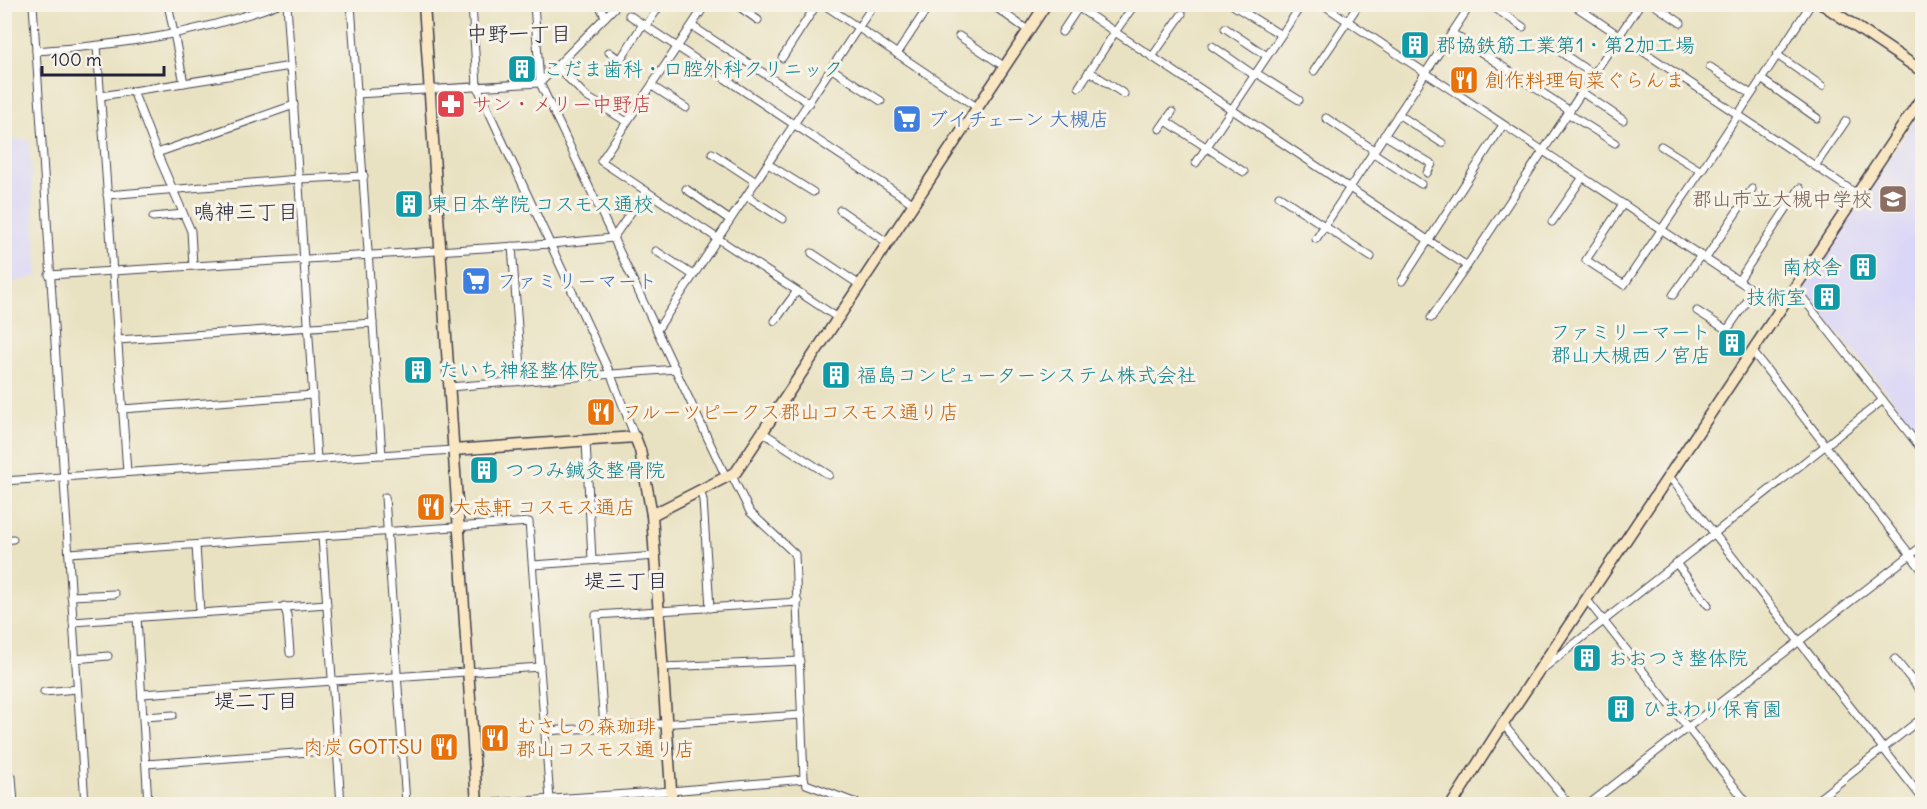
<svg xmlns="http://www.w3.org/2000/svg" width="1927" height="809" viewBox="0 0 1927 809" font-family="Delius,'Klee One',sans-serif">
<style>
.built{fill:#dad6f7}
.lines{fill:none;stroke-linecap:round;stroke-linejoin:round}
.street-casing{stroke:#403f4f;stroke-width:9}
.secondary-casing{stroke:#403f4f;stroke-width:13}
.street{stroke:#fff;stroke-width:7}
.secondary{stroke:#f9e7c3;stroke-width:10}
.labels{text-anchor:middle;stroke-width:6;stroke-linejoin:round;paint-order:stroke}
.culture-label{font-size:20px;fill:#0d838f;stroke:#f7f3e8;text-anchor:start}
.food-label{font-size:20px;fill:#c56008;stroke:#f7f3e8;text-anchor:start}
.health-label{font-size:20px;fill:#be3a42;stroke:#f7f3e8;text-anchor:start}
.shop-label{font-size:20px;fill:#366cbe;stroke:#f7f3e8;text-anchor:start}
.education-label{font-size:20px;fill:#785e54;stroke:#f7f3e8;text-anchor:end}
.neighbourhood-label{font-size:21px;fill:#22223b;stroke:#f7f3e8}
</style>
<rect width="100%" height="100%" fill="#f7f3e8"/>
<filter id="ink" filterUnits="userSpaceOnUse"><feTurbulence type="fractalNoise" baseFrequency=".0167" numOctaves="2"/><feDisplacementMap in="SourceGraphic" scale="12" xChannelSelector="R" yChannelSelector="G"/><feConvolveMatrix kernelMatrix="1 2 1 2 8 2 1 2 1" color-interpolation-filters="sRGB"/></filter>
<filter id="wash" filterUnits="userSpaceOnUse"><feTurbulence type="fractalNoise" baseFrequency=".008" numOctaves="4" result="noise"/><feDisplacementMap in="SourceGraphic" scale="24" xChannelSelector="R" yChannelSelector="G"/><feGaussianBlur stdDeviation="1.35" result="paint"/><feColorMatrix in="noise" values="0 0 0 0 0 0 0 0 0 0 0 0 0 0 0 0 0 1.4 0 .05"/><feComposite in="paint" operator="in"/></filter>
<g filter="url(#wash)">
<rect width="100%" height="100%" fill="#e9e2c2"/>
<g class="built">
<path d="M1922,109V435L1803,289Z"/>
<path d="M29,139L38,276L5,285V141Z"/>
</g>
</g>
<g filter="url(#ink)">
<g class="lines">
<g class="street-casing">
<g id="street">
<path d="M33,4L85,804"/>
<path d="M168,4L184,83"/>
<path d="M287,4L317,459"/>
<path d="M351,4L382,455"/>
<path d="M472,4L477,86L611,375L635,437"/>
<path d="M534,4L540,83L726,477"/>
<path d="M599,4L605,17"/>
<path d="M735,4L758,20"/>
<path d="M823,4L978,108"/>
<path d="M991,4L1029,31"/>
<path d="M1073,4L1115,32L1079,87"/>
<path d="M1135,4L1115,32L1467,266L1640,4"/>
<path d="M1322,4L1781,309"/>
<path d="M1489,4L1523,27"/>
<path d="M1572,4L1857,194"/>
<path d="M1653,4L1681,23"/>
<path d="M1234,6L1281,35"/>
<path d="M629,15L914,204"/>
<path d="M646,26L661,4"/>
<path d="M692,26L809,103"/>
<path d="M1225,28L1267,56"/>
<path d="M1062,32L1078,8"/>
<path d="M1452,33L1570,111"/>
<path d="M959,36L1005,67"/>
<path d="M97,46L127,472"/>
<path d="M1212,46L1254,75"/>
<path d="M1552,46L1594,75"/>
<path d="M36,51C119,45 200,34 278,4"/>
<path d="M609,52L620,60L643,24"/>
<path d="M897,54L928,7"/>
<path d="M1777,55L1822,86"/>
<path d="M1152,57L1182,14"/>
<path d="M782,58L817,4"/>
<path d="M556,66L587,97L627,122"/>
<path d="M1710,67L1751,94"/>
<path d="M832,69L881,101"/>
<path d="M1089,71L1124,94"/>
<path d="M1314,71L1359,4"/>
<path d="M1256,73L1299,100"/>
<path d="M1761,79L1817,118"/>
<path d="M652,86L686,108"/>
<path d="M133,91L157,153L191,231L193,266"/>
<path d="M1583,93L1623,120"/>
<path d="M357,94L540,83L618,4"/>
<path d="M101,96L291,66"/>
<path d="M1398,114L1442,143"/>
<path d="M1569,114L1615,143"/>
<path d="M1326,118L1374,150"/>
<path d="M1166,121L1244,172"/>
<path d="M1160,129L1172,112"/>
<path d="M1384,135L1432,164L1427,173"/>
<path d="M1661,146L1701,171"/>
<path d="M1372,152L1421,184"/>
<path d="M157,153L294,105"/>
<path d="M712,153L756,182"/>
<path d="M1196,163L1302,4"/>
<path d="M768,164L813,192"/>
<path d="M1815,166L1846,121"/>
<path d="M686,189L730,220"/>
<path d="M646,191L838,318"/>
<path d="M107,195L299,179L364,176"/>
<path d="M747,196L783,219"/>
<path d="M1279,196L1371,257"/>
<path d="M1623,204L1586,260L1624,285L1701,171L1811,4"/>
<path d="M840,210L888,243"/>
<path d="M153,217L183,214"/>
<path d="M1552,222L1583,177"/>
<path d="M1316,239L1471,4"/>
<path d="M512,246L522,382"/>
<path d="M656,251L693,275"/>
<path d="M812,253L860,285"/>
<path d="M1706,258L1752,189"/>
<path d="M49,275L551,244L613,238L646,191L601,161L706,4"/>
<path d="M1739,280L1800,188"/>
<path d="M1402,281L1503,125"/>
<path d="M1795,288L1922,450"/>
<path d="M1673,295L1701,255"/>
<path d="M1697,311L1727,330L1754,291"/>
<path d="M1431,318L1467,266"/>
<path d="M775,321L797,291"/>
<path d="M657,330L874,4"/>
<path d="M117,340L373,323"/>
<path d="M1753,352L1922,570"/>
<path d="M449,387L676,369"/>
<path d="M122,409L313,395"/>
<path d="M762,432L829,475"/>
<path d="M586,441L592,560"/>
<path d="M731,474L750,512L795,554L804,779"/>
<path d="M1669,476L1922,798"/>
<path d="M4,481L453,450"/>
<path d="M700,490L703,500L710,608"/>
<path d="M385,497L406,804"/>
<path d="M322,537L341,804"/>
<path d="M4,540L13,539"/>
<path d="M196,545L200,612"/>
<path d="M69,553L529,522L550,800"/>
<path d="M1676,563L1708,605"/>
<path d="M533,565L656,556"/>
<path d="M71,596L115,594"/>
<path d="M1587,600L1748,804"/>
<path d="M284,606L287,615L290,653"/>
<path d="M137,617L148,804"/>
<path d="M73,622L327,604"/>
<path d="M75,659L108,656"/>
<path d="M1895,659L1922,693"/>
<path d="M664,667L800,661"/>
<path d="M1544,668L1883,400"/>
<path d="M44,692L77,689"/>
<path d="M142,694L540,667"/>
<path d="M144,717L173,715"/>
<path d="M1503,724L1569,804"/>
<path d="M604,727L596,615L798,602"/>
<path d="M545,731L802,715"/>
<path d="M4,736L7,776H4"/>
<path d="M146,764L337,750"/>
<path d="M7,776L12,777L14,804"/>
<path d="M477,804L671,791L804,779L806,784L859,804"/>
<path d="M1589,804L1922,546"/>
<path d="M1812,804L1922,718"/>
</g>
</g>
<g class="secondary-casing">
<g id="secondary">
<path d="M424,4L477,804"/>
<path d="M1822,4L1922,71"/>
<path d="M453,450L635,437L640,450L652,515L672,804"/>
<path d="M652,515L736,472L1046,4"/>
<path d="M1452,804L1503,724L1922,97"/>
</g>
</g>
<use href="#street" class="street"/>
<use href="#secondary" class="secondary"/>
</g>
</g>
<defs>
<g id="building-square" transform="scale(1.5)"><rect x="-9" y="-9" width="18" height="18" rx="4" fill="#0f9aa8" stroke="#f7f3e8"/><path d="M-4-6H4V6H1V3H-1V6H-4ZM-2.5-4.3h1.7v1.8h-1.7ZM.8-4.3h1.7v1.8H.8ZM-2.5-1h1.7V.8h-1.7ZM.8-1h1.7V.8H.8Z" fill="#fff"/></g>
<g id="restaurant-square" transform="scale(1.5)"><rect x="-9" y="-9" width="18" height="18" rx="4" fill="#e8710a" stroke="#f7f3e8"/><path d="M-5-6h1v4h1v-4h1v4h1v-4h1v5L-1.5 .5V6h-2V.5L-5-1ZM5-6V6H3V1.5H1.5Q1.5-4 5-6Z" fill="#fff"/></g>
<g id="pharmacy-square" transform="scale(1.5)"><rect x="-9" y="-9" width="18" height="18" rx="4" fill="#e0444e" stroke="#f7f3e8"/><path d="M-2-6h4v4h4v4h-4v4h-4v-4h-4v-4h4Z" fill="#fff"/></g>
<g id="supermarket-square" transform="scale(1.5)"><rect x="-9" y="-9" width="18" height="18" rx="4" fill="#3f7fe0" stroke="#f7f3e8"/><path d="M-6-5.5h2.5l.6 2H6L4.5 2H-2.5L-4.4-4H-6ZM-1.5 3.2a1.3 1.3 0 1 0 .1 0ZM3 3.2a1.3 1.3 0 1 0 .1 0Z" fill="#fff"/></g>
<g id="school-square" transform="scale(1.5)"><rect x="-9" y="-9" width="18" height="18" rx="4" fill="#8d6e63" stroke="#f7f3e8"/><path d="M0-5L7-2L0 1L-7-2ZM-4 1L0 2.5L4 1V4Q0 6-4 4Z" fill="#fff"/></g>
</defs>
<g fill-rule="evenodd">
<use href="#building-square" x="1415" y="45"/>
<use href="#building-square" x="522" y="69"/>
<use href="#restaurant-square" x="1464" y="80"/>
<use href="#pharmacy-square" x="451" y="104"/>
<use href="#supermarket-square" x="907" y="119"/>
<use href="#school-square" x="1893" y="199"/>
<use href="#building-square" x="409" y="204"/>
<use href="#building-square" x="1863" y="267"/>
<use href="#supermarket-square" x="476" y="281"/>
<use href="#building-square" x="1827" y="297"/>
<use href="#building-square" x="1732" y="343"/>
<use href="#building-square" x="418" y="370"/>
<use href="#building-square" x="836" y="375"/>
<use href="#restaurant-square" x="601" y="412"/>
<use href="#building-square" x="484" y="470"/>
<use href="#restaurant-square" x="431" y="507"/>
<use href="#building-square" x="1587" y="658"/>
<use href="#building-square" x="1621" y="709"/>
<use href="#restaurant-square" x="495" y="738"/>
<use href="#restaurant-square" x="444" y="747"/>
</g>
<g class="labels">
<g class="culture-label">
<text x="1436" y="52">郡協鉄筋工業第1・第2加工場</text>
<text x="543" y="76">こだま歯科・口腔外科クリニック</text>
<text x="430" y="211">東日本学院 コスモス通校</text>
<text x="1842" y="274" text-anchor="end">南校舎</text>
<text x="1806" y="304" text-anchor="end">技術室</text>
<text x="1711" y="339" text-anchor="end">ファミリーマート<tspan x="1711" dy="23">郡山大槻西ノ宮店</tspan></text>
<text x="439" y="377">たいち神経整体院</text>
<text x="857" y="382">福島コンピューターシステム株式会社</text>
<text x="505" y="477">つつみ鍼灸整骨院</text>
<text x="1608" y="665">おおつき整体院</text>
<text x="1642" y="716">ひまわり保育園</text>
</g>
<g class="food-label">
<text x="1485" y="87">創作料理旬菜ぐらんま</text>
<text x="622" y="419">フルーツピークス郡山コスモス通り店</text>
<text x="452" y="514">大志軒 コスモス通店</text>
<text x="516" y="733">むさしの森珈琲<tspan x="516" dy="23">郡山コスモス通り店</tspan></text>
<text x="423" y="754" text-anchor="end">肉炭 GOTTSU</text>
</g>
<g class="health-label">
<text x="472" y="111">サン・メリー中野店</text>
</g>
<g class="shop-label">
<text x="928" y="126">ブイチェーン 大槻店</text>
<text x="497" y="288">ファミリーマート</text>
</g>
<g class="education-label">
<text x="1872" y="206">郡山市立大槻中学校</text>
</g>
<g class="neighbourhood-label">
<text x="519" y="41">中野一丁目</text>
<text x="246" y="219">鳴神三丁目</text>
<text x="626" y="588">堤三丁目</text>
<text x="256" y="708">堤二丁目</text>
</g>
</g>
<rect width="1927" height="809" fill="none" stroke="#f7f3e8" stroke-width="24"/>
<path d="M42 66v9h122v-9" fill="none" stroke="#22223b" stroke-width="3"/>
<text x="51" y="66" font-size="18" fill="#22223b" stroke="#f7f3e8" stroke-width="4.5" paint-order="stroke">100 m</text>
</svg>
